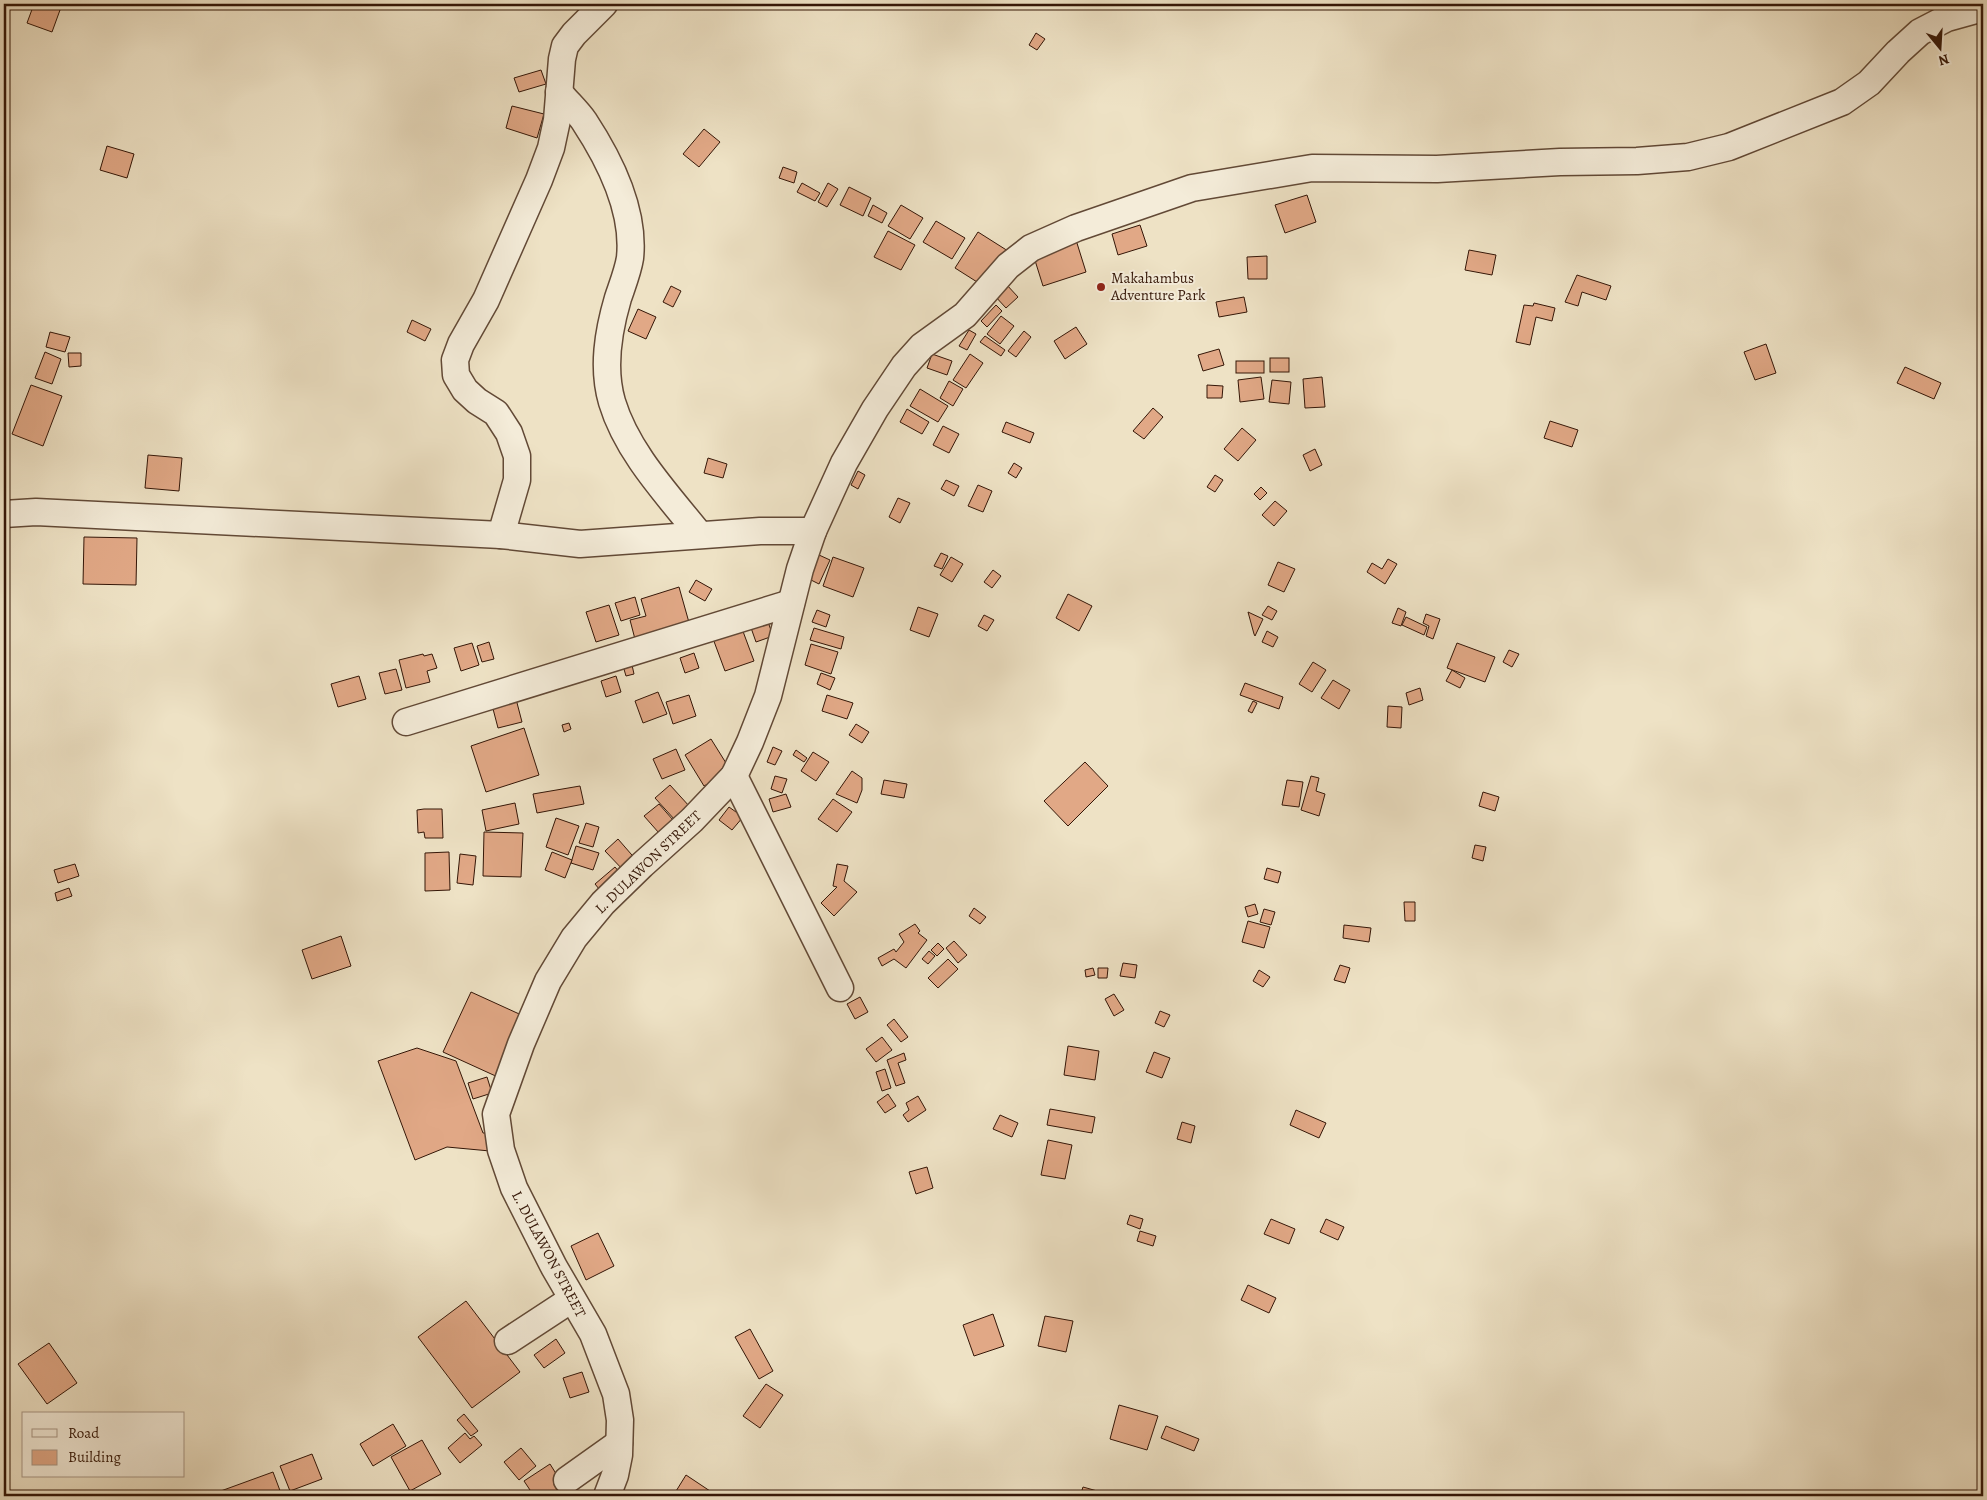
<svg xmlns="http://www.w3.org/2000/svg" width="1987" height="1500" viewBox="0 0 1987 1500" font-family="Alegreya,serif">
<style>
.building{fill:#e1a886;stroke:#341607}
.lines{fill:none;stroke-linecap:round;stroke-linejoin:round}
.minor-casing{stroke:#624936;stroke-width:29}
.minor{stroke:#f4ecd9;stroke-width:26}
.poi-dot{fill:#8f2418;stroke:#f4ecd9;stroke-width:2}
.labels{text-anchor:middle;stroke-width:4;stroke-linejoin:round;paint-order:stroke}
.poi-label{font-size:15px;fill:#341607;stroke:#f4ecd9;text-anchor:start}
.street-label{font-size:15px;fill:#341607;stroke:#f4ecd9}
</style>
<rect width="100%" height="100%" fill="#eee2c5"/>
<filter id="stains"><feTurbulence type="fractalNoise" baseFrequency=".004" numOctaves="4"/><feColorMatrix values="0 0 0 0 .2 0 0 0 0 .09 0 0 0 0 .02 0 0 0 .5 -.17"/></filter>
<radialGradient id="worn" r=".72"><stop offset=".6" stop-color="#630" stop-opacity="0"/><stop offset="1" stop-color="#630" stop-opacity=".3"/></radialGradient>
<g class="building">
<path d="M34,4H42L60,10L52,32L27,23Z"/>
<path d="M1036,33L1045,39L1037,50L1029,45Z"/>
<path d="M541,70L546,84L519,92L514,78Z"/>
<path d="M512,106L544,114L537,138L506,128Z"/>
<path d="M704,129L720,142L699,167L683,154Z"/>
<path d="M107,146L134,154L127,178L100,170Z"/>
<path d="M783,167L797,172L794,183L779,178Z"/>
<path d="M802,183L820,193L815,201L797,192Z"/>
<path d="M828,183L838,189L827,207L818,202Z"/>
<path d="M849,187L871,198L863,216L840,205Z"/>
<path d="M1307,195L1316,222L1285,233L1275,205Z"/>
<path d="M873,205L887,213L882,223L868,216Z"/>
<path d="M901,205L923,218L910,239L888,226Z"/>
<path d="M936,221L965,238L952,259L923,242Z"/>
<path d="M1140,225L1147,246L1118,255L1112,234Z"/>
<path d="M888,231L915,245L901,270L874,257Z"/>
<path d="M978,232L1008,251L985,287L955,268Z"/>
<path d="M1076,240L1086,272L1043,286L1033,254Z"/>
<path d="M1469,250L1496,255L1492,275L1465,270Z"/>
<path d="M1267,256V279H1248L1247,257Z"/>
<path d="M1577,275L1611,286L1606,300L1582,292L1578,306L1565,302Z"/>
<path d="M1006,284L1018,297L1006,308L994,295Z"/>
<path d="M671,286L681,291L673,307L663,302Z"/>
<path d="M1244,297L1247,312L1219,317L1216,302Z"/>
<path d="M1534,303L1555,308L1552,321L1536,317L1530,345L1516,342L1524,305L1533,306Z"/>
<path d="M996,305L1002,311L987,327L981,321Z"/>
<path d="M638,309L656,317L646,339L628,331Z"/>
<path d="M1001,316L1014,326L1000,344L987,334Z"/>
<path d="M412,320L431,329L425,341L407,332Z"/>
<path d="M1076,327L1087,344L1065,359L1054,341Z"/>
<path d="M969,330L976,334L967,350L959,346Z"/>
<path d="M1024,331L1031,337L1016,357L1008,351Z"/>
<path d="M50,332L70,337L65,352L46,347Z"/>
<path d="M985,336L1005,350L1001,356L980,342Z"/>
<path d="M1766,344L1776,373L1755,380L1744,352Z"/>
<path d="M1219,349L1224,365L1203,371L1198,355Z"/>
<path d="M45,352L61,359L52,384L35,378Z"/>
<path d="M68,353H81V366L69,367Z"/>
<path d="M932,354L952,361L947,375L927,368Z"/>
<path d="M970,354L983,363L966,388L953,380Z"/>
<rect x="1270" y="358" width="19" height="14"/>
<rect x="1236" y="361" width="28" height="12"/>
<path d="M1905,367L1941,383L1934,399L1897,383Z"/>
<path d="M1261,377L1264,399L1240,402L1238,380Z"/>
<path d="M1322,377L1325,407L1305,408L1303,379Z"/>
<path d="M1272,380L1291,382L1289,404L1269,402Z"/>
<path d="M949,381L963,389L953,406L940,398Z"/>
<path d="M31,385L62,396L43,446L12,434Z"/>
<path d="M1207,385L1223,386L1222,398H1207Z"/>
<path d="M920,389L948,406L938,422L910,406Z"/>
<path d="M1153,408L1163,417L1144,439L1133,431Z"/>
<path d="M907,409L929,422L922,434L900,422Z"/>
<path d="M1550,421L1578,430L1572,447L1544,438Z"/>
<path d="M1006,422L1034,433L1030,443L1002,432Z"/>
<path d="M943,426L959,434L949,453L933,445Z"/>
<path d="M1242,428L1256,440L1238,461L1224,449Z"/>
<path d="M1315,449L1322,465L1310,471L1303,455Z"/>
<path d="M148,455L182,458L179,491L145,488Z"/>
<path d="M708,458L727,464L723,478L704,473Z"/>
<path d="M1014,463L1022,468L1016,478L1008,473Z"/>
<path d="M858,471L865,475L858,489L851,485Z"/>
<path d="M1215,475L1223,480L1215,492L1207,487Z"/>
<path d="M946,480L959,486L954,496L941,489Z"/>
<path d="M978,485L992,491L983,512L968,506Z"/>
<path d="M1261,487L1267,493L1260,500L1254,494Z"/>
<path d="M898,498L910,503L900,523L889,517Z"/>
<path d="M1275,501L1287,511L1274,526L1262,515Z"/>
<path d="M84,537L137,538L136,585L83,584Z"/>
<path d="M941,553L948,556L942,569L934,566Z"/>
<path d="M819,555L830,560L819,584L809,579Z"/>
<path d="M833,557L864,568L853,597L823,586Z"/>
<path d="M951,557L963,564L952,582L940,575Z"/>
<path d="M1388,559L1397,564L1385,584L1367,572L1372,563L1382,569Z"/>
<path d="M1278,562L1295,569L1284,592L1268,585Z"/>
<path d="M993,570L1001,576L992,588L984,582Z"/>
<path d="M696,580L712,589L705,601L689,592Z"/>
<path d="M679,587L690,626L636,643L630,620L646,616L641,599Z"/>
<path d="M1068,594L1092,606L1079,631L1056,618Z"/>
<path d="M635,597L640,615L621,621L615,603Z"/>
<path d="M609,605L619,635L596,642L586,612Z"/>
<path d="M1268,606L1277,611L1272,620L1262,615Z"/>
<path d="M918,607L938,614L929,637L910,630Z"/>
<path d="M1398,608L1406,612L1401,626L1392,623Z"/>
<path d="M817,610L830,615L826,627L812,622Z"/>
<path d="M1248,612L1263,619L1255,636L1254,634Z"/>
<path d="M1426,614L1440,619L1433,639L1426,636L1429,626L1423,623Z"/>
<path d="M984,615L994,620L987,631L978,626Z"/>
<path d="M1406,617L1427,627L1424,635L1402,625Z"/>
<path d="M767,619L773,636L756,642L750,625Z"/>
<path d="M741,626L754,661L725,671L712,636Z"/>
<path d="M814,628L844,637L841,649L810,640Z"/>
<path d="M1267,631L1278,637L1273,647L1262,642Z"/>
<path d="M489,642L494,659L482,662L477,646Z"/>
<path d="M472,643L479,665L461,671L454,648Z"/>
<path d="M1457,643L1495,657L1485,682L1447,668Z"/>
<path d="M811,644L838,652L831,674L805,665Z"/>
<path d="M1509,650L1519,654L1512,667L1503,662Z"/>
<path d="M694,653L699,668L685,673L680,658Z"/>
<path d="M423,654L424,656L432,654L437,668L427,671L430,682L406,688L399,660Z"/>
<path d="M630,656L634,674L626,676L621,659Z"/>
<path d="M1313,662L1326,670L1312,692L1299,684Z"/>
<path d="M396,669L402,690L385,694L379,673Z"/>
<path d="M1452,670L1465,678L1460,688L1446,681Z"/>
<path d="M821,673L835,678L830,690L817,684Z"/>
<path d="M359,676L366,699L338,707L331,684Z"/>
<path d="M616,676L621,692L606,697L601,681Z"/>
<path d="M1333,680L1350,690L1339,709L1321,698Z"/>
<path d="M1245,683L1283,697L1279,709L1240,695Z"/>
<path d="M1420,688L1423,700L1409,705L1406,693Z"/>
<path d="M658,692L667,714L643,723L635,701Z"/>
<path d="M689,695L696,716L673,724L666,702Z"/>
<path d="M827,695L853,703L847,719L822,711Z"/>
<path d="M516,699L522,722L498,728L492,705Z"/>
<path d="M1253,701L1257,703L1252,713L1248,711Z"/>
<path d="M1388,706L1402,707L1401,728L1387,727Z"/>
<path d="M569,723L571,729L564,732L562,725Z"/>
<path d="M856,724L869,732L862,743L849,735Z"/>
<path d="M524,728L539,775L486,792L471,746Z"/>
<path d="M711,739L731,771L704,786L685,755Z"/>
<path d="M773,747L782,751L775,765L767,762Z"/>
<path d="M676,749L685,770L662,779L653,759Z"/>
<path d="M796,750L807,758L804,762L793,755Z"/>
<path d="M813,752L829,762L816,781L801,771Z"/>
<path d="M1085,762L1108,786L1068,826L1044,801Z"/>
<path d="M852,771L862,778V790L857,803L836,794Z"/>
<path d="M775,776L787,779L782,793L771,789Z"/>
<path d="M1311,776L1319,778L1316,791L1325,794L1319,816L1301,810Z"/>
<path d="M884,780L907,784L904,798L881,794Z"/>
<path d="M1287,780L1303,782L1299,807L1282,805Z"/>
<path d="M670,785L690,807L675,820L655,798Z"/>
<path d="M580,786L584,804L537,813L533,794Z"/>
<path d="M1483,792L1499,797L1495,811L1479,806Z"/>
<path d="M786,794L791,807L773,812L769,799Z"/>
<path d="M833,799L852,812L837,832L818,819Z"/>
<path d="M515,803L519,824L486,831L482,810Z"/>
<path d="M659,804L673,820L659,833L644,816Z"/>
<path d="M729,807L743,817L732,830L719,820Z"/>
<path d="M424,809H442L443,838H425L424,832L418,833L417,810Z"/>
<path d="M556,818L579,826L568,855L546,847Z"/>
<path d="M586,823L599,827L593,847L579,843Z"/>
<path d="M484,832L523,833L521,877L483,876Z"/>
<path d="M618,839L638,862L626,873L605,851Z"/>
<path d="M1475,845L1486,847L1483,861L1472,858Z"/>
<path d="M576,846L599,853L593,870L571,863Z"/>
<path d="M449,852L450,890L425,891V853Z"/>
<path d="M552,852L572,860L565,878L545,870Z"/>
<path d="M460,854L476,856L473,885L457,883Z"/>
<path d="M75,864L79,876L58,883L54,870Z"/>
<path d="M837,864L848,866L844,881L857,892L834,916L821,903L837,887L833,886Z"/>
<path d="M615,867L624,878L604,895L595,884Z"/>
<path d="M1267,868L1281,872L1278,883L1264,879Z"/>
<path d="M69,888L72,896L57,901L55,893Z"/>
<path d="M1404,902H1415V921H1405Z"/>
<path d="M1255,904L1258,914L1248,917L1245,907Z"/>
<path d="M974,908L986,917L980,924L969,916Z"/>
<path d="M1264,909L1275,912L1271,925L1260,922Z"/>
<path d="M1248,921L1270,927L1264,948L1242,942Z"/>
<path d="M915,924L920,931L918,933L927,940L906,968L894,959L882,966L878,958L894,949L896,952L904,942L899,934Z"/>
<path d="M1344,925L1371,928L1369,942L1343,938Z"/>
<path d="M341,936L351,966L312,979L302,950Z"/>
<path d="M954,941L967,955L958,963L946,948Z"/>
<path d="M938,943L944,949L937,956L931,950Z"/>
<path d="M929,951L935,956L928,964L922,959Z"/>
<path d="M948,959L958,969L938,988L928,978Z"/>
<path d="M1123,963L1137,965L1135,978L1120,976Z"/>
<path d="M1340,965L1350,968L1345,983L1334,980Z"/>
<path d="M1093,968L1095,975L1086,977L1085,970Z"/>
<path d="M1098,968H1108L1107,978H1098Z"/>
<path d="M1259,970L1270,977L1263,987L1253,981Z"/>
<path d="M471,992L528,1018L500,1078L443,1052Z"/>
<path d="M1114,994L1124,1010L1114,1016L1105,999Z"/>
<path d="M860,997L868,1012L855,1019L847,1004Z"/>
<path d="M1160,1011L1170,1015L1164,1027L1155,1023Z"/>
<path d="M894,1019L908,1037L901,1042L887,1025Z"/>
<path d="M882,1037L892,1050L876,1062L866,1049Z"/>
<path d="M1068,1046L1099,1051L1095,1080L1064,1075Z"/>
<path d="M417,1048L456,1061L483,1133H491L490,1151L447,1147L415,1160L378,1061Z"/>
<path d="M1154,1052L1170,1058L1162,1078L1146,1072Z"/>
<path d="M904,1053L906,1060L898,1063L905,1083L896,1086L887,1060Z"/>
<path d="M885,1069L891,1088L882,1091L876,1072Z"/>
<path d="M487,1077L492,1093L473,1099L468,1083Z"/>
<path d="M888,1094L896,1106L885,1113L877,1102Z"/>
<path d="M918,1096L926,1110L908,1122L903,1115L909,1110L906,1103Z"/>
<path d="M1050,1109L1095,1117L1092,1133L1047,1125Z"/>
<path d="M1296,1110L1326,1123L1319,1138L1290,1125Z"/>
<path d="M1000,1115L1018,1123L1012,1137L993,1129Z"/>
<path d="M1182,1122L1195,1126L1191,1143L1177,1139Z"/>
<path d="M1048,1140L1072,1145L1065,1179L1041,1175Z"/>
<path d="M927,1167L933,1188L916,1194L909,1172Z"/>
<path d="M1130,1215L1143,1219L1140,1229L1127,1224Z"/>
<path d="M1271,1219L1295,1229L1289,1244L1264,1234Z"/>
<path d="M1326,1219L1344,1227L1338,1240L1320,1232Z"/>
<path d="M1140,1231L1156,1236L1153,1246L1137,1241Z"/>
<path d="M598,1233L614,1266L586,1280L571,1246Z"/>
<path d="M1248,1285L1276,1298L1269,1313L1241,1300Z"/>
<path d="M466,1301L520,1372L472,1408L418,1337Z"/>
<path d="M993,1314L1004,1346L974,1356L963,1325Z"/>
<path d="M1045,1316L1073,1321L1066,1352L1038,1346Z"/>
<path d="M750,1329L773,1371L759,1379L735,1337Z"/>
<path d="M556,1339L565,1353L544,1368L534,1355Z"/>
<path d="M49,1343L77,1383L47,1404L18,1364Z"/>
<path d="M582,1372L589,1392L570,1398L563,1378Z"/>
<path d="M766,1384L783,1395L760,1428L743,1416Z"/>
<path d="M1119,1405L1158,1416L1147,1450L1110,1439Z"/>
<path d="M464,1414L478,1431L471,1436L457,1420Z"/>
<path d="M393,1424L406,1446L373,1466L360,1444Z"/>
<path d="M1166,1426L1199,1439L1194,1451L1161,1438Z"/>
<path d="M465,1433L470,1439L474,1436L482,1445L460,1463L448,1448Z"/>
<path d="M422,1440L441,1474L410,1491L391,1457Z"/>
<path d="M521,1448L536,1466L519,1480L504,1462Z"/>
<path d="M312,1454L322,1479L290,1491L280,1466Z"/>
<path d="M550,1464L570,1496H534L524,1481Z"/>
<path d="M273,1472L282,1496H207Z"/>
<path d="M686,1475L713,1493L711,1496H673Z"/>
<path d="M1083,1487L1115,1496H1080Z"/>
</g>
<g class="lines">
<g class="minor-casing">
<g id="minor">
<path d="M559,92C567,102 577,111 584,121C609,159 635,211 630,258C628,271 622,286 618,298C608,332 602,368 612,402C627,452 667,494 699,534"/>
<path d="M4,514L36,512L501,535L580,544L760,531H813"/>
<path d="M501,535L517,480V456L509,433L496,413L477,401L465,390L456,375L455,360L461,344L486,300L539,180L551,148L557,120L562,59L565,46L574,34L604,4"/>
<path d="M406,722L791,603"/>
<path d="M734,776L840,988"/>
<path d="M508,1341L572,1299"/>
<path d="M567,1480L619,1443"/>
<path d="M607,1496L615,1475L619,1455L620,1420L616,1394L593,1334L554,1267L514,1188L501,1150L496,1114L521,1044L548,981L574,938L603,903L642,865L692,820L734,776L750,742L768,696L800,569L813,531L844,463L875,409L904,366L922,346L965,315L1008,266L1031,248L1076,228L1192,188L1312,168L1437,169L1560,162L1637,161L1688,157L1729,147L1842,102L1869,83L1898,52L1920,32L1947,18L1983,8"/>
</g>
</g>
<use href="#minor" class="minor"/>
</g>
<circle class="poi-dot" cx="1101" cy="287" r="5"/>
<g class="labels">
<g class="poi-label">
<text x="1111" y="283">Makahambus<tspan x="1111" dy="17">Adventure Park</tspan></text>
</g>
<g class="street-label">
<text transform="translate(648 862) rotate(-44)" y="5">L. DULAWON STREET</text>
<text transform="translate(549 1254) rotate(62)" y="5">L. DULAWON STREET</text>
</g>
</g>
<rect width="1987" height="1500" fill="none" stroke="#eee2c5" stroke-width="20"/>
<rect x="5" y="5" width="1977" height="1490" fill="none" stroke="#341607" stroke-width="2.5"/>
<rect x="10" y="10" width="1967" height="1480" fill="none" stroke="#341607"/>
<rect x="22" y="1412" width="162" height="65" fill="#f4ecd9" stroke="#a79685"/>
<rect x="32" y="1429" width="25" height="8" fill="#f4ecd9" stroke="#a79685"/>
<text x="68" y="1438" font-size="15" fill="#341607">Road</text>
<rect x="32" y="1450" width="25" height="15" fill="#e1a886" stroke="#a79685"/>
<text x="68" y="1462" font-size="15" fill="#341607">Building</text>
<g transform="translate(1940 48) rotate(162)" stroke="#f4ecd9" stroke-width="4" paint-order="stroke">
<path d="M0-4L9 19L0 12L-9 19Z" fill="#341607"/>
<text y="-8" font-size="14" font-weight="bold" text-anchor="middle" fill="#341607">N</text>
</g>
<rect width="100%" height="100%" filter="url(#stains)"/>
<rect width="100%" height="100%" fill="url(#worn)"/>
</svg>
